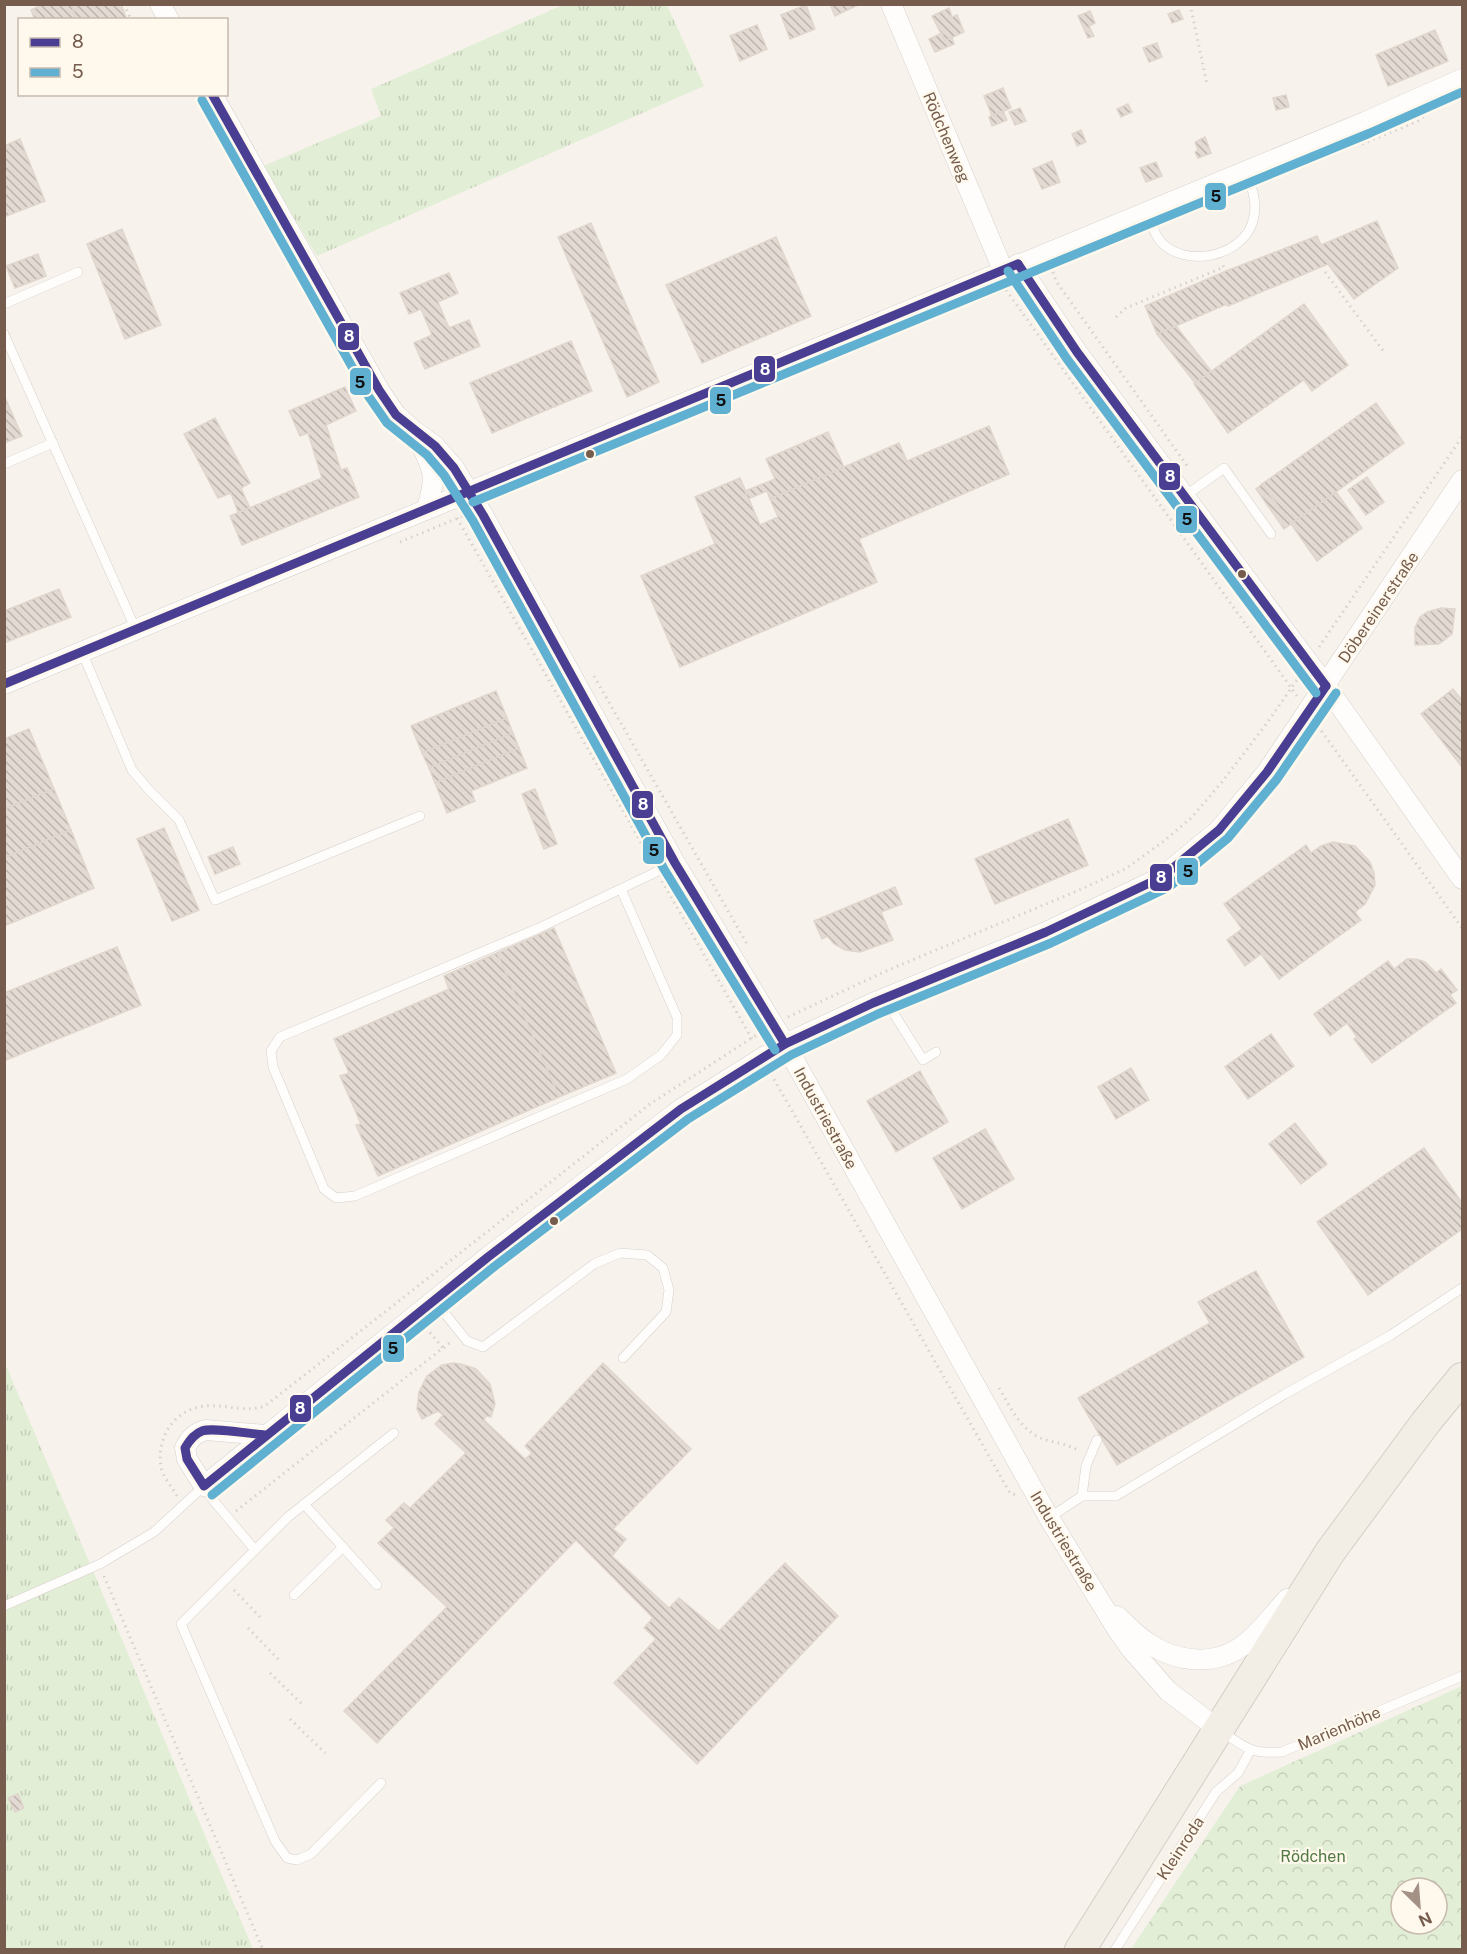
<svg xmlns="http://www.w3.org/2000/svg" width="1467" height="1954" viewBox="0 0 1467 1954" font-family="'Public Sans',sans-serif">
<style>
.grass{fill:url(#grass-tufts)}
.forest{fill:url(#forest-crowns);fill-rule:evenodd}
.building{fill:url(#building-back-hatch);stroke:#e0d6ce;stroke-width:1.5}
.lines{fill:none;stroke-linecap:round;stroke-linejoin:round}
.service-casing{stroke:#d6d0ca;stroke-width:10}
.minor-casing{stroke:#d6d0ca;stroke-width:21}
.primary-casing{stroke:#d5cec6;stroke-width:32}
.path{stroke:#d8d1cc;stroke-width:3;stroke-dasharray:1.5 4.5;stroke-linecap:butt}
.service{stroke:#fefdfc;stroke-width:9}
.minor{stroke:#fefdfc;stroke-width:20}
.primary{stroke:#f2eee5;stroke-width:30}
.bus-1-casing{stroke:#fef8ed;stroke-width:14}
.bus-2-casing{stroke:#fef8ed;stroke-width:14}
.bus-1{stroke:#493e92;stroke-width:9}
.bus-2{stroke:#60b0d1;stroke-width:9}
.bus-dot{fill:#755c4c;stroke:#fef8ed;stroke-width:2}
.labels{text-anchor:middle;stroke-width:4.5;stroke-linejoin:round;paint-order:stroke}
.street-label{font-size:16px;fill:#755c4c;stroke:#fef8ed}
.park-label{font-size:16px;fill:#527a43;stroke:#fef8ed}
.line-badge{stroke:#fef8ed;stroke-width:2}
.badge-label{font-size:16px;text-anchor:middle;font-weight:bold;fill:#fff}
.pale-badge-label{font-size:16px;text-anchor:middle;font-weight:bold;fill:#111}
</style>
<defs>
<pattern id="grass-tufts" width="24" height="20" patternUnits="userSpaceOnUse" patternTransform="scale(1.5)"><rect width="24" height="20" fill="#e3eed7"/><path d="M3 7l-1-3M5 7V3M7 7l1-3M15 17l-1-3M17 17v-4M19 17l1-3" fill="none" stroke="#c6ceba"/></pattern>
<pattern id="forest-crowns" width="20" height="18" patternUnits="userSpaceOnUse" patternTransform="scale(1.5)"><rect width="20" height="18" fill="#e3eed7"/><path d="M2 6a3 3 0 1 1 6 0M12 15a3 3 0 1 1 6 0" fill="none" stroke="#c6ceba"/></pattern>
<pattern id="building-back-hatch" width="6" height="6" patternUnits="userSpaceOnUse" patternTransform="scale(1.5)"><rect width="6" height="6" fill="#e3dbd3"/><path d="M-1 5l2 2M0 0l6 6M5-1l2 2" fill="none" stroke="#bdb5ad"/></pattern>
</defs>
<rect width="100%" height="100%" fill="#f7f3ec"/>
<g class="grass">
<path d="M563,5H667L704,86L317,256L263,166L381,116L371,89Z"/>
<path d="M5,1363L253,1949H5Z"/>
</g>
<path class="forest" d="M1462,1686V1949H1131L1240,1786ZM1401,1888H1437V1924H1401Z"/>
<g class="building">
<path d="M44,4H71L77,20H35L31,10Z"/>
<path d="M71,4H121L127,20H77Z"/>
<path d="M830,4H858V5L835,16Z"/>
<path d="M806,5L815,29L790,39L781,15Z"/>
<path d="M949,8L952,17L957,15L964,32L945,41L932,16Z"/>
<path d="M1179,10L1183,19L1172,23L1168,14Z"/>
<path d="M1090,11L1095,23L1089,26L1094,36L1088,38L1078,16Z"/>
<path d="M757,25L767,49L740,61L730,36Z"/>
<path d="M1435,30L1448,61L1388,86L1376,55Z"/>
<path d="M942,33L945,41L952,38L954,44L935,52L929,39Z"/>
<path d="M1157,43L1162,57L1149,62L1143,48Z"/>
<path d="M1003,88L1011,108L992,116L984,96Z"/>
<path d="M1286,95L1289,107L1276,110L1273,98Z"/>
<path d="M1128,104L1132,112L1121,117L1117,109Z"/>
<path d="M1020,108L1026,121L1015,125L1009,112Z"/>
<path d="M1003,111L1007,120L992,126L989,117Z"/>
<path d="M1081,130L1086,142L1077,146L1072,134Z"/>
<path d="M1205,137L1211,153L1198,158L1195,152L1198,150L1195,142Z"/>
<path d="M20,139L45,201L4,217V146Z"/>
<path d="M1052,161L1060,182L1042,189L1033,169Z"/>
<path d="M1156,162L1162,176L1146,182L1140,168Z"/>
<path d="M1377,221L1398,268L1354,299L1328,264L1228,306L1227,304L1157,334L1145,306L1226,271L1317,236L1321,245Z"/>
<path d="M591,223L659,382L627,397L558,237Z"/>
<path d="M122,229L161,325L125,339L87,244Z"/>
<path d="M776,237L811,316L702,363L666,285Z"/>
<path d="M38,254L46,276L15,288L6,266Z"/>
<path d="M449,273L458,293L438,302L449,328L469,320L480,346L425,369L414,343L432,335L421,309L409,314L400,293Z"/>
<path d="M1304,304L1348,365L1312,391L1304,380L1228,433L1194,384Z"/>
<path d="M1176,326L1211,371L1195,383L1157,334Z"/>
<path d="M571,341L592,391L492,433L470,383Z"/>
<path d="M345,387L356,411L326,425L341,470L347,468L359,497L242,545L230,516L322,478L308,433L300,436L289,411Z"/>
<path d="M4,395L22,436L4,443Z"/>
<path d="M1376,403L1404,443L1291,524L1262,484Z"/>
<path d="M215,418L250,483L241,488L250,508L238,512L231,493L218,498L184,434Z"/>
<path d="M989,426L1009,474L859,539L877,582L680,667L641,576L715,544L695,497L740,478L760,525L778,517L770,499L844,467L899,443L907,461Z"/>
<path d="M828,432L844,467L770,499L767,491L748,499L745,491L775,479L766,459Z"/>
<path d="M1367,477L1384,502L1366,515L1348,490Z"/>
<path d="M1262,484L1291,524L1284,529L1256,489Z"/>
<path d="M1336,492L1362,528L1317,561L1291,524Z"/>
<path d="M59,589L71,617L4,643V611Z"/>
<path d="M1441,608L1455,609L1452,634L1439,644L1415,645V628L1420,617L1427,612Z"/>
<path d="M1453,689L1462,700V767L1421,714Z"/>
<path d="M496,691L507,718L422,753L411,726Z"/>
<path d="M507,718L513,733L429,768L422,753Z"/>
<path d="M29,729L54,789L4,809V739Z"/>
<path d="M513,733L519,748L435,783L429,768Z"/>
<path d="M519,748L527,768L471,791L475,801L447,813L435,783Z"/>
<path d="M54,789L71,830L4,858V809Z"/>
<path d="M535,789L557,844L544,849L522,794Z"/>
<path d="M1068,819L1088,865L995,904L975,859Z"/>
<path d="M164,828L199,910L172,921L137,839Z"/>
<path d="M71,830L94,888L4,926V858Z"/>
<path d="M1333,842L1355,846L1370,862L1374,873L1375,885L1365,904L1355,912L1361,920L1279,979L1261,954L1245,966L1227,940L1242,929L1224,904L1306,845L1311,853L1321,846Z"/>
<path d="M233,847L240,864L215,874L208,857Z"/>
<path d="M895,887L902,904L881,912L893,940L860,952L845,950L834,944L827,936L822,939L814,921Z"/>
<path d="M554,928L616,1073L559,1097L497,953Z"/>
<path d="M117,947L141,1005L4,1061V993Z"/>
<path d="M497,953L559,1097L378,1176L356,1125L361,1124L340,1076L349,1073L334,1039L449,989L444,976Z"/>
<path d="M1407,959H1416L1425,962L1436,973L1441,969L1457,990L1450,995L1456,1003L1372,1063L1354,1039L1357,1037L1347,1023L1330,1036L1314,1014L1388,961L1394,969Z"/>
<path d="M1271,1034L1294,1066L1248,1099L1225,1067Z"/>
<path d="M1131,1068L1149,1100L1116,1119L1098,1087Z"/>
<path d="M920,1071L948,1122L896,1152L867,1101Z"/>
<path d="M1295,1123L1327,1164L1301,1184L1269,1144Z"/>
<path d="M985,1129L1014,1179L962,1209L933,1158Z"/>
<path d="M1424,1148L1462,1203V1229L1368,1295L1317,1222Z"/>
<path d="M1256,1271L1304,1357L1117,1465L1078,1398L1210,1323L1198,1302Z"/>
<path d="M453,1363L461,1364L476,1369L490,1384L495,1404L491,1417L486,1416L484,1420L525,1459L532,1453L525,1446L603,1363L691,1449L613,1529L626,1539L612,1556L669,1608L679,1598L719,1631L785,1563L838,1616L697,1764L614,1683L656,1639L644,1628L653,1618L576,1540L377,1743L344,1711L447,1607L378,1543L394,1528L386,1520L404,1503L410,1508L466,1453L435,1424L443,1415L438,1411L422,1419L417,1409L419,1392L427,1376L442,1365Z"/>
<path d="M18,1794L24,1808L15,1812L8,1798Z"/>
</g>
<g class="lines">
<g class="service-casing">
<g id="service">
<path d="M1146,212C1150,221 1154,233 1160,241C1184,268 1239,258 1252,224C1259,205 1252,187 1245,170"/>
<path d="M4,304L78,272"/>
<path d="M4,334L136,630"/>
<path d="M4,464L53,443"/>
<path d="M1185,496L1224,468L1271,534"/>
<path d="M82,652L132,770L149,790L179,820L215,900L420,816"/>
<path d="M621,889L677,1017V1035L661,1055L627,1079L355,1196L336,1198L324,1189L273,1067L271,1051L280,1037L539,928L675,863"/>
<path d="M884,998L923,1060L936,1052"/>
<path d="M434,1300L467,1341L483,1347L594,1264L620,1253L647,1255L663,1268L669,1290L666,1312L623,1358"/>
<path d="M1082,1496H1116L1285,1394L1391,1335L1462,1288"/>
<path d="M304,1504L377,1585"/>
<path d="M1049,1518L1082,1496L1086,1466L1097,1440"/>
<path d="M294,1595L343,1547"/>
<path d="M4,1606L100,1564L154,1532L204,1486L213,1500L255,1550"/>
<path d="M1222,1732C1248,1749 1251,1754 1282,1752L1462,1676"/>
<path d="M381,1783L311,1854L297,1860L287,1858L275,1841L181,1624L288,1517L394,1433"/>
<path d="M1115,1950L1216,1792L1238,1773L1250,1751"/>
</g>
</g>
<g class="minor-casing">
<g id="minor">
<path d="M160,4L169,20"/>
<path d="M891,4L1003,270"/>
<path d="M212,94L379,390L396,415L414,431L435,446L454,468L483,515L675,863L785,1044L1049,1518L1117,1629L1131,1649L1168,1691L1218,1729"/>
<path d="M1018,264L1077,352L1326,686L1462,879"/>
<path d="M418,439C434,469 437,476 427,508"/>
<path d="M4,684L1365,122L1462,79"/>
<path d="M265,1435L206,1430C195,1433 190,1438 185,1448L187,1459L204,1486L488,1257L681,1109L759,1060L785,1044L873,1003L1046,932L1162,877L1219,830L1267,772L1462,480"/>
<path d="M1117,1616C1127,1625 1137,1636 1148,1643C1178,1663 1217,1667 1246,1643C1262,1630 1274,1614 1287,1599"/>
</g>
</g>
<g class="primary-casing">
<path id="primary" d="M1080,1950L1330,1552L1426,1422L1462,1378"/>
</g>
<g class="path">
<path d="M124,4L131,20"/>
<path d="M1190,4L1207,84"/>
<path d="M1362,144L1418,121L1424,116"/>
<path d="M1053,272L1056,281L1188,467"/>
<path d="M1325,272L1384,352"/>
<path d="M1006,290L1297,696"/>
<path d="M1116,317L1126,308L1224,267L1222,264"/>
<path d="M457,518L652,862"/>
<path d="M400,542L463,516"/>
<path d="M1319,647L1462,437"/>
<path d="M594,676L747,944"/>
<path d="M1318,726L1462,928"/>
<path d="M662,881L752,1039"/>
<path d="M788,1017L886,971L1077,891L1125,869L1164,841L1191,818L1222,782L1267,723L1299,677"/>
<path d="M771,1074L1010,1493L1016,1495"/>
<path d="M426,1328L443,1348"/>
<path d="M999,1388C1011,1408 1020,1430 1043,1439C1055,1443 1068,1444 1079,1451"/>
<path d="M177,1496C172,1487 163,1477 161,1467C156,1438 174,1409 205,1406C226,1404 244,1413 265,1406L650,1104L758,1034"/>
<path d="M236,1511L452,1341"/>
<path d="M104,1576L263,1950"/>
<path d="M234,1590L260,1617"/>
<path d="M248,1628L281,1662"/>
<path d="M270,1673L303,1705"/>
<path d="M290,1719L325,1753"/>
</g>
<use href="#service" class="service"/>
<use href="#minor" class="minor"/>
<use href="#primary" class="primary"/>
<g class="bus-1-casing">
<g id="bus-1">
<path d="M212,94L379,390L396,415L435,446L454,468L483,515L675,863L785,1044"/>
<path d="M1018,264L1077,352L1326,686"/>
<path d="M4,684L1018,264"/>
<path d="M265,1435C251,1434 213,1427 202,1431C194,1434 189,1441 185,1448L187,1459L204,1486L488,1257L681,1109L785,1044L873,1003L1046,932L1162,877L1219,830L1267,772L1326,686"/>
</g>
</g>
<g class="bus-2-casing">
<g id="bus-2">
<path d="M202,100L369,397L387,423L427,455L444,475L473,521L664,869L775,1050"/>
<path d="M1008,271L1067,359L1316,693"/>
<path d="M473,502L1370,133L1462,92"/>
<path d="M212,1495L495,1266L688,1119L791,1055L878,1014L1051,943L1169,887L1228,838L1277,779L1336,693"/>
</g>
</g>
<use href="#bus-1" class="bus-1"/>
<use href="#bus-2" class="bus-2"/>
</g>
<g class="bus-dot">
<circle cx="590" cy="454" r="5"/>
<circle cx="1242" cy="574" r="5"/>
<circle cx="554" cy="1221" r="5"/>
</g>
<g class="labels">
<g class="street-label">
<text transform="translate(947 137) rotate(67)" y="6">Rödchenweg</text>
<text transform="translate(1378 607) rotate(-56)" y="6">Döbereinerstraße</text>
<text transform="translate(826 1118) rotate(61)" y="6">Industriestraße</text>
<text transform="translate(1064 1541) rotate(59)" y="6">Industriestraße</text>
<text transform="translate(1339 1728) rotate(-23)" y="6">Marienhöhe</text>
<text transform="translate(1180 1848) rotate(-57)" y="6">Kleinroda</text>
</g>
<g class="park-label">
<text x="1313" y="1862">Rödchen</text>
</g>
</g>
<g class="line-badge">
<rect x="1204" y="182" width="23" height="29" rx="6" fill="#60b0d1"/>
<rect x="337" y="322" width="23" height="29" rx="6" fill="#493e92"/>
<rect x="753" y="355" width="23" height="28" rx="6" fill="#493e92"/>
<rect x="349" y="367" width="23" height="29" rx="6" fill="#60b0d1"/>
<rect x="709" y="386" width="23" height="29" rx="6" fill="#60b0d1"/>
<rect x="1158" y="462" width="23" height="29" rx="6" fill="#493e92"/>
<rect x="1175" y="505" width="23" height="29" rx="6" fill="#60b0d1"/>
<rect x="631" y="790" width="23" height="29" rx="6" fill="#493e92"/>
<rect x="642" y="836" width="23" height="29" rx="6" fill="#60b0d1"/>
<rect x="1176" y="857" width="23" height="29" rx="6" fill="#60b0d1"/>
<rect x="1149" y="863" width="24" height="29" rx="6" fill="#493e92"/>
<rect x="382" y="1334" width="23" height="29" rx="6" fill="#60b0d1"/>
<rect x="289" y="1394" width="23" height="29" rx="6" fill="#493e92"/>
</g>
<g class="badge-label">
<text x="349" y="342">8</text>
<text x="765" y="375">8</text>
<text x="1170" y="482">8</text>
<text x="643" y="810">8</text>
<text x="1161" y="883">8</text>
<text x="300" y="1414">8</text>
</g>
<g class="pale-badge-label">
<text x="1216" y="202">5</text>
<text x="360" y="388">5</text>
<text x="721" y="406">5</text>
<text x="1187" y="525">5</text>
<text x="654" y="856">5</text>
<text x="1188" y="877">5</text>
<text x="393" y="1354">5</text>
</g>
<rect width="1467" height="1954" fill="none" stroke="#755c4c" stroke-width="12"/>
<rect x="18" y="18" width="210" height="78" fill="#fef8ed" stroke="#c7baad" stroke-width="1.5"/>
<rect x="30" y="38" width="30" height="9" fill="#493e92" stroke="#c7baad" stroke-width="1.5"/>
<text x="72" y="48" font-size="18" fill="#755c4c">8</text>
<rect x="30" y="68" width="30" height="9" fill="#60b0d1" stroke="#c7baad" stroke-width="1.5"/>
<text x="72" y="78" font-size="18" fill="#755c4c">5</text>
<g transform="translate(1419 1906) rotate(155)"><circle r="28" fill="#fef8ed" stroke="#c7baad" stroke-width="1.5"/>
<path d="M0-4.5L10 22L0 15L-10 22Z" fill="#a29184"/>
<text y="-9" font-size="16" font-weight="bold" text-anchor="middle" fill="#755c4c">N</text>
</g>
</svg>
